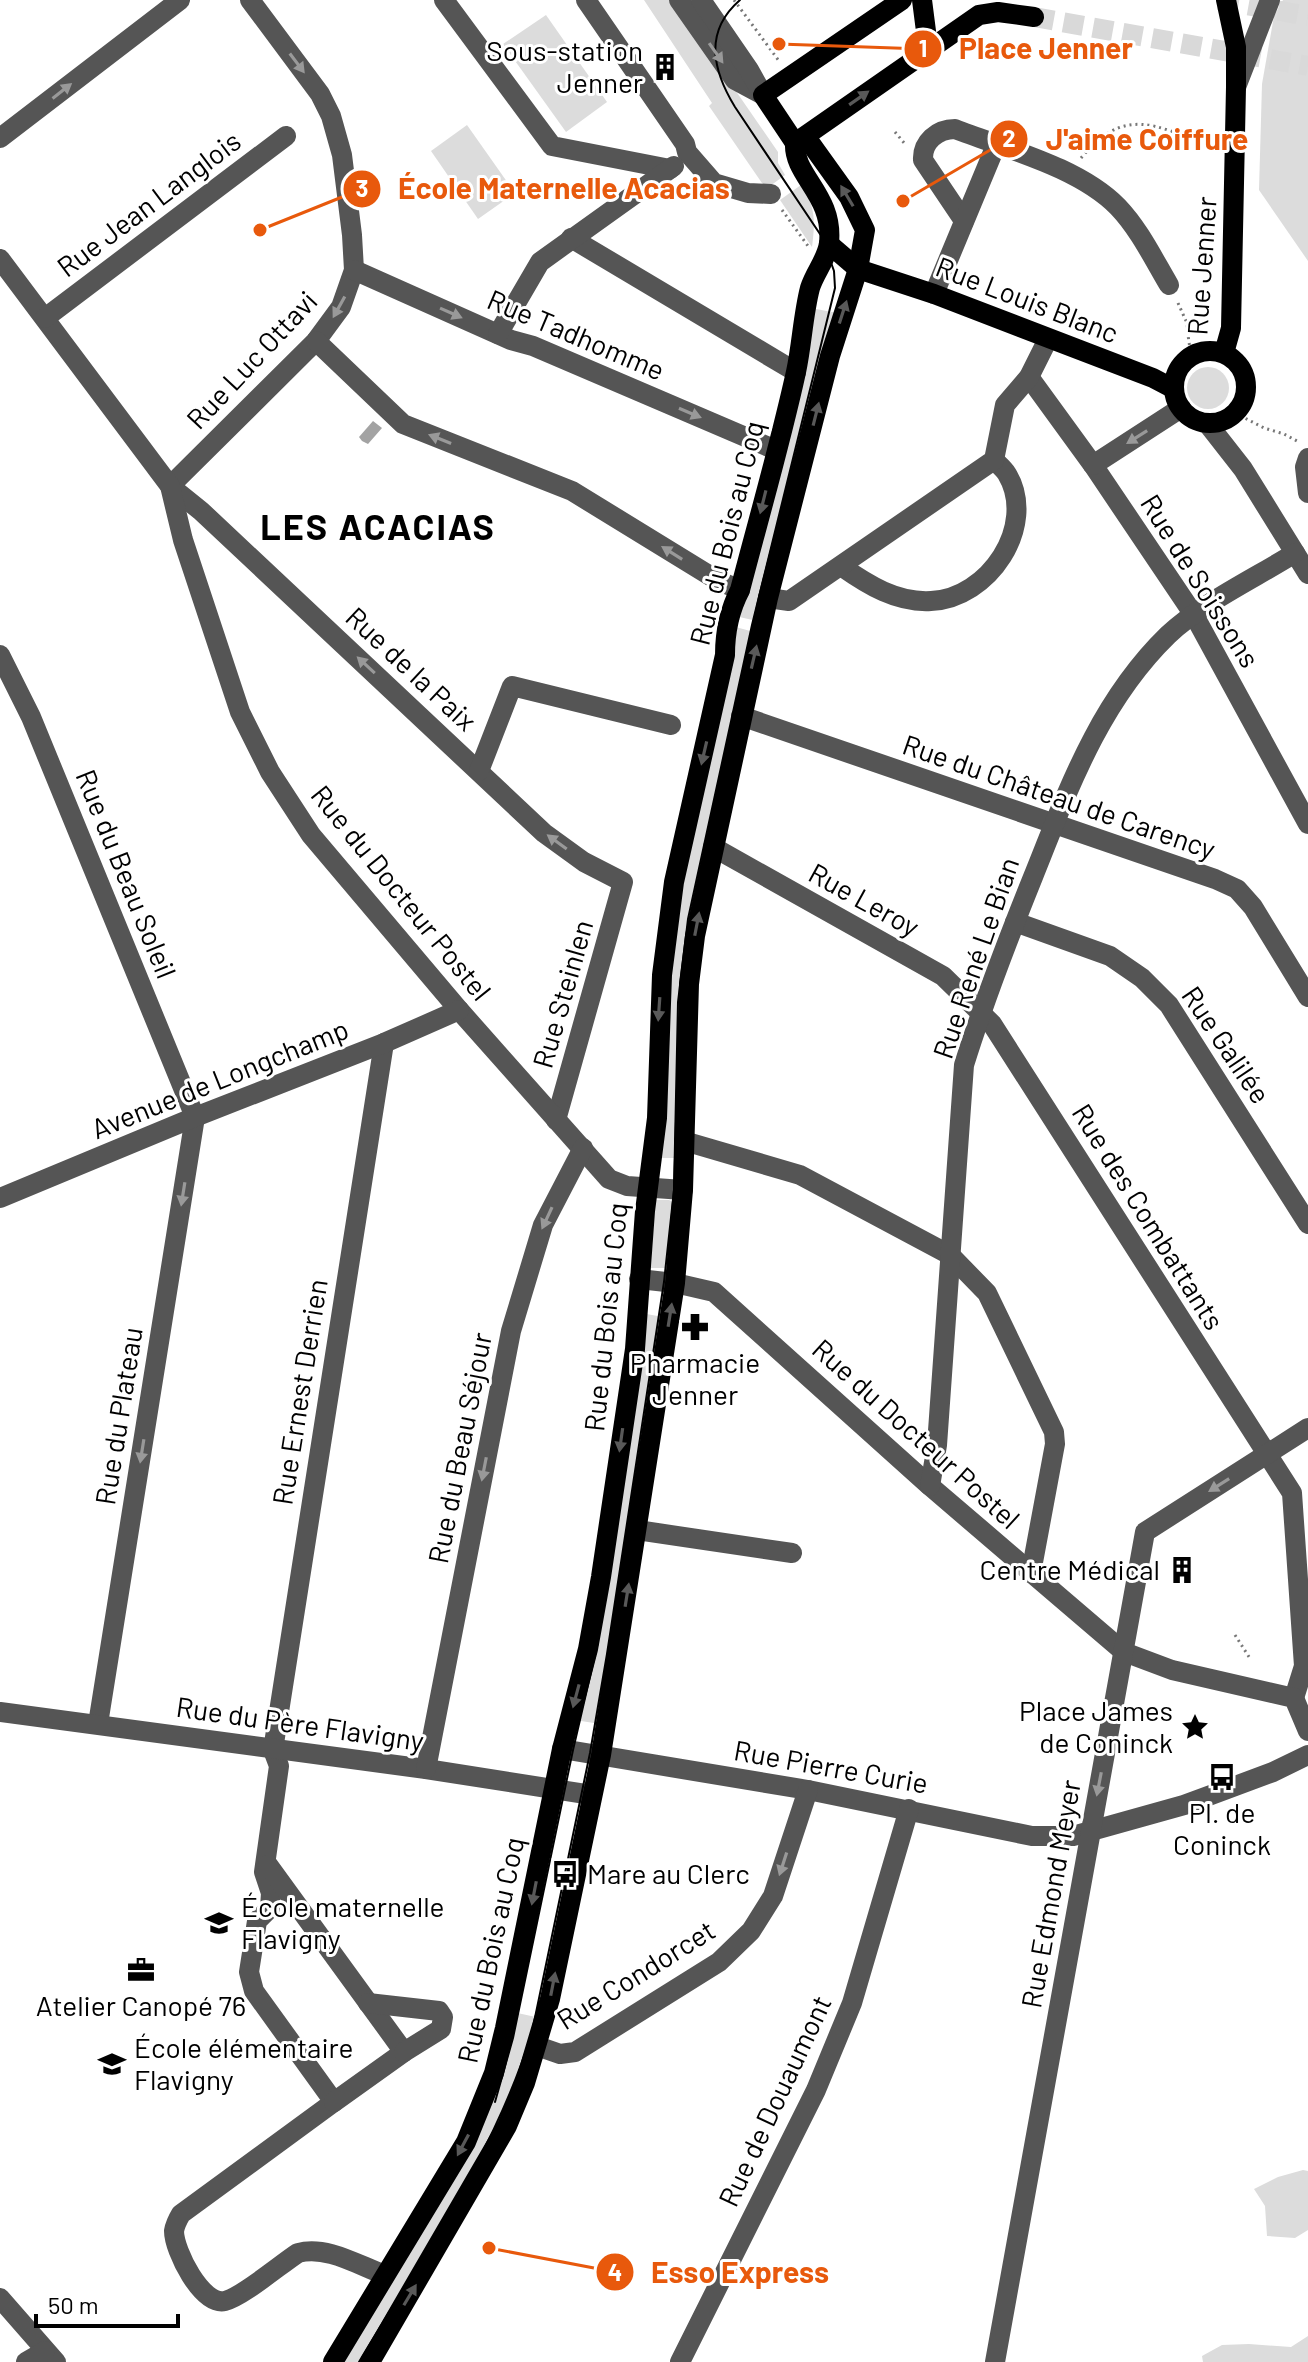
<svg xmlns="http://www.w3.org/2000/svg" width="1308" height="2362" viewBox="0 0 1308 2362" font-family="Barlow,sans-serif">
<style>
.green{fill:#dcdcdc}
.water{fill:#a3a3a3}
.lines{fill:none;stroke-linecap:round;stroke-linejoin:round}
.major-tunnel{stroke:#d9d9d9;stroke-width:20;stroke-dasharray:20 10;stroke-linecap:butt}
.path{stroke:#777;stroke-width:3;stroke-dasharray:2 4;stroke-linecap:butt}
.minor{stroke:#555;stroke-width:20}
.major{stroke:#000;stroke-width:20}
.tram{stroke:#000;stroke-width:2}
.oneway{fill:#999}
.oneway2{fill:#595959}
.labels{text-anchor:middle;stroke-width:6;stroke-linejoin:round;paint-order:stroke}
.poi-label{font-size:28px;fill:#000;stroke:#fff;text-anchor:end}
.street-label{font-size:28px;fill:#000;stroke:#fff}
.district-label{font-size:36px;font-weight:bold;letter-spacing:2px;fill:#000;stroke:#fff}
.leader{fill:none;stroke:#e8590c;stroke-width:3}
.callout-dot{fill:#e8590c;stroke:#fff;stroke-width:3}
.mark-label{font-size:24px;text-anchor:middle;font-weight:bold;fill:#fff}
.callout-label{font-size:30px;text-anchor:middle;font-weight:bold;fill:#e8590c;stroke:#fff;stroke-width:6;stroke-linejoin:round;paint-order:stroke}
</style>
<rect width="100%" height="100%" fill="#fff"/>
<g class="green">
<path d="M644,0H673L778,152V163L785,175L766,189L709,106L712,103Z"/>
<path d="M1283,0H1308V261L1259,190L1262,84L1274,16Z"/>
<path d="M546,15L607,102L566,132L503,44Z"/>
<path d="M467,125L515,193L478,219L431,151Z"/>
<path d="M801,185C816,206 815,223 812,247L780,200Z"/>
<path d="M811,308L837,313L757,621L735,616Z"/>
<circle cx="1208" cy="388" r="21"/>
<path d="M732,626L754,632L694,905L679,1158H656L675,909Z"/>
<path d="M655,1200H669L675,1203L668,1268H651Z"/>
<path d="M641,1313L663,1317L600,1724L575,1720Z"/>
<path d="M513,2012L540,2018L508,2109L365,2362H340L412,2247Z"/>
<path d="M1303,2170L1308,2171V2230L1295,2238L1267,2236L1265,2206L1254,2189L1278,2177Z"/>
<path d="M1308,2336V2362H1203L1202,2356L1222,2345L1249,2344L1291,2347Z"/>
</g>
<path class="water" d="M373,421L382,428L368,444L362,441L359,437Z"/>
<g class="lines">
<g class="major-tunnel">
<path d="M1219,0L1308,16"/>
<path d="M1034,17L1308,66"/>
</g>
<g class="path">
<path d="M734,0L779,61"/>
<path d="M895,132L905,144"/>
<path d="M1081,158C1115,117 1141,118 1186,137"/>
<path d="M782,210L808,246"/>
<path d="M1178,303L1186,321L1191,356"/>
<path d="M1235,413L1264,428L1284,434L1297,441"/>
<path d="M1235,1635L1251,1660"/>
</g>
<g class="minor">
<path d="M250,0L320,94L331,116L342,155L352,235L354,270L341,307L316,341L170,486L201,511L544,833L584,862L623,882L556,1120"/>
<path d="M444,0L552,146L670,169"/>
<path d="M586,0L685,144L687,152L714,183L748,193L771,194"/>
<path d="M679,0L735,80L763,95"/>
<path d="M701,0L749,70L763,95"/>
<path d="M1236,87L1270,0"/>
<path d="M0,138L180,0"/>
<path d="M964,221L923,160C922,142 937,129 955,129C1006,149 1079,167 1118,207C1139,229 1153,258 1169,285"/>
<path d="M571,238L796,372"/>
<path d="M0,259L170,486L183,540L240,712L270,772L311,835L459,1010L609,1179L627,1186L683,1190"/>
<path d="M354,270L511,340L533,346L776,450"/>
<path d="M934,294L996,145"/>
<path d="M45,318L286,136"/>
<path d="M498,334L540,262L674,166"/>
<path d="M316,341L403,424L572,491L717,580L740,590"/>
<path d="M1029,377L1093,465L1194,615L1308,824"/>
<path d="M1207,423L1243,469L1308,574"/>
<path d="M1308,458L1305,467L1308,493"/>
<path d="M1093,465L1181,408"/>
<path d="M841,566C868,585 897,603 931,601C988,599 1038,526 1007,474C1004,469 998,464 994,460"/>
<path d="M768,598L789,601L994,460L1005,405L1029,377L1048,339"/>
<path d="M0,655L31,717L195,1117L98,1724"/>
<path d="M741,716L1215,879L1237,889L1253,907L1308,997"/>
<path d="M479,771L512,686L671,725"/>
<path d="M713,847L943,976L992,1024L1292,1493L1304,1666L1294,1698"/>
<path d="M1015,922L1110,956L1142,978L1169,1005L1308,1224"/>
<path d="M384,1043L273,1750L279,1766L264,1872L271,1893L270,1908L257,1921L249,1972L254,1991L334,2102L181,2214C178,2219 175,2225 174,2231C174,2251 202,2306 225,2301C242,2297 281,2264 298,2253C326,2245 358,2265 385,2275"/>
<path d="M684,1141L800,1175L950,1255L987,1293L1054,1432L1055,1444L1031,1573"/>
<path d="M0,1198L195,1117L384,1043L459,1010"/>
<path d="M639,1279L675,1283L714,1292L930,1486L1124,1652L1172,1670L1294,1698L1308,1731"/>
<path d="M930,1486L937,1445L964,1065C984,1001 1008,939 1033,877C1068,790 1099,702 1168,635C1202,603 1255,578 1295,553"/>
<path d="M637,1530L792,1553"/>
<path d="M0,1712L426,1769L592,1795"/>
<path d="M562,1749L808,1790L1032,1836H1073L1184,1805L1273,1772L1308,1755"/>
<path d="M426,1769L511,1331L543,1225L583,1148"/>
<path d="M268,1865L404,2052L334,2102"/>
<path d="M368,2003L439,2011L443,2017L441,2029L404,2052"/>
<path d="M537,2046L560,2054L575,2052L719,1962L751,1931L773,1896L808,1790"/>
<path d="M0,2298L56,2362"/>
<path d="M26,2362L45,2351"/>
<path d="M680,2362L816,2090L852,2003L909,1809"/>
<path d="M995,2362L1145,1532L1308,1428"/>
</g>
<g class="major">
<path d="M922,0L927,39L925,53"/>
<path d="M795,143L979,15L998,12L1034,17"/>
<path d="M795,143L763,95L902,0"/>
<path d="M829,244L858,269L934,294L1153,378L1174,389"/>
<circle cx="1210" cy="387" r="36"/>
<path d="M1224,353L1231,328L1236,87V47L1226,0"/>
<path d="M333,2362L466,2142L494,2073L505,2028L562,1749L588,1649L601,1577L635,1349L645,1211L657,1118L662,975L674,882L725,655C725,631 729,611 740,590C759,517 780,445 796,372C802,344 803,315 810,288C815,272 827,259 829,243C834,195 793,176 795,143"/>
<path d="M370,2362L507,2126L525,2083L550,1999L601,1755L675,1283L683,1190L689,984L695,936L768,598L830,356L858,269L865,230L849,197L811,144L795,143"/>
</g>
<g class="tram">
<path d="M495,2102L513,2038L573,1750L598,1642"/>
<path d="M359,2362C422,2256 496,2151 532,2032L590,1753L607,1654L664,1282L674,1190L678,1002L688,919L752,625L835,288L834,271L822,237L735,107C713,71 703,32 740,0"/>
</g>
</g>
<defs><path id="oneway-solid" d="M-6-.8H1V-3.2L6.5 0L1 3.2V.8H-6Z" transform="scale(2)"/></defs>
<g class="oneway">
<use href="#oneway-solid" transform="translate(716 53) rotate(55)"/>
<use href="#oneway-solid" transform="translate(297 63) rotate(53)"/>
<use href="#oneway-solid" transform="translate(62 91) rotate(-38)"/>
<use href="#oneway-solid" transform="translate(339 307) rotate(119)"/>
<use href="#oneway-solid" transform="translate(451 313) rotate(24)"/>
<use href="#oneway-solid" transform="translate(690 413) rotate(23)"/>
<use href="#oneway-solid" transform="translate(1137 437) rotate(148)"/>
<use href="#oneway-solid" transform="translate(440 439) rotate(-158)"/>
<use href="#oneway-solid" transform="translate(672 553) rotate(-148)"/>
<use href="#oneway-solid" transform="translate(366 665) rotate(-137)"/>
<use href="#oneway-solid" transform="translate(557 842) rotate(-144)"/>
<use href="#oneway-solid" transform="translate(183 1194) rotate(99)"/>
<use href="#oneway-solid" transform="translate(547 1218) rotate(115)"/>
<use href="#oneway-solid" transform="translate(142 1451) rotate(99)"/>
<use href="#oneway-solid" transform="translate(484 1469) rotate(101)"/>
<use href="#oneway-solid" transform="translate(1219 1485) rotate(148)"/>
<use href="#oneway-solid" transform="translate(1099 1784) rotate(101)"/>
<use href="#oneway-solid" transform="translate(783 1864) rotate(108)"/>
</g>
<g class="oneway2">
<use href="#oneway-solid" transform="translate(859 98) rotate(-35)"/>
<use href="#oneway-solid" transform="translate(847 196) rotate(-121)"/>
<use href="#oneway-solid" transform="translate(843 312) rotate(-72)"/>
<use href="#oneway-solid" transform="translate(816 414) rotate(-76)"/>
<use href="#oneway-solid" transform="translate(763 502) rotate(104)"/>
<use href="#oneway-solid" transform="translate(754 657) rotate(-77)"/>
<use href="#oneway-solid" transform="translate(704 753) rotate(103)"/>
<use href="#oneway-solid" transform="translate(697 924) rotate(-79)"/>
<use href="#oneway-solid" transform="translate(659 1009) rotate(94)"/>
<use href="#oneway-solid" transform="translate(670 1315) rotate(-81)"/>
<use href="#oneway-solid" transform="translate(621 1440) rotate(98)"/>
<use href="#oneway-solid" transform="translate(627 1595) rotate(-81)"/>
<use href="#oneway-solid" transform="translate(576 1696) rotate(105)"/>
<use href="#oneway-solid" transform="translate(534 1893) rotate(101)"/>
<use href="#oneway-solid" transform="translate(553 1984) rotate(-79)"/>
<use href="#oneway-solid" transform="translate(463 2145) rotate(118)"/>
<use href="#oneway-solid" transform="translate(410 2295) rotate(-59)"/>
</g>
<defs>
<g id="building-bare" transform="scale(2.16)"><path d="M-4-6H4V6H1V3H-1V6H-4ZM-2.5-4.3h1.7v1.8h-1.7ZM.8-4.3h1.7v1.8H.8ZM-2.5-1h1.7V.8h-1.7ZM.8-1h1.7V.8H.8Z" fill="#000" stroke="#fff" stroke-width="2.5" paint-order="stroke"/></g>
<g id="pharmacy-bare" transform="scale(2.16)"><path d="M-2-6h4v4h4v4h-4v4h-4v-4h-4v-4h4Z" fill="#000" stroke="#fff" stroke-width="2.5" paint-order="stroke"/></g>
<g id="sight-bare" transform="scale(2.16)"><path d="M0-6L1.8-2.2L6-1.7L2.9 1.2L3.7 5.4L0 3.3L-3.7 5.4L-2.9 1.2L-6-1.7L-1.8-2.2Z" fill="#000" stroke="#fff" stroke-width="2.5" paint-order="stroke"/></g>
<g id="bus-bare" transform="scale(2.16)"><path d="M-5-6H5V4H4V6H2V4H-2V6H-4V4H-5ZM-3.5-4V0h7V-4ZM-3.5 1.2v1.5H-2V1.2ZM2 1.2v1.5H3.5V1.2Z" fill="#000" stroke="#fff" stroke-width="2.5" paint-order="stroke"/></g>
<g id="school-bare" transform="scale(2.16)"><path d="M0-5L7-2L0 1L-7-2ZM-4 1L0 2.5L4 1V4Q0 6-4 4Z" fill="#000" stroke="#fff" stroke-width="2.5" paint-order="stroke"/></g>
<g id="office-bare" transform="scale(2.16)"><path d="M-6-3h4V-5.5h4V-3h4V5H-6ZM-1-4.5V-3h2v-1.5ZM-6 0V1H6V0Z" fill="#000" stroke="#fff" stroke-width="2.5" paint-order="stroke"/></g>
</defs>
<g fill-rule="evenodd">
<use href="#building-bare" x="665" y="67"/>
<use href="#pharmacy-bare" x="695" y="1327"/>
<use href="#building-bare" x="1182" y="1570"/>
<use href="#sight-bare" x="1195" y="1727"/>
<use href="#bus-bare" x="1222" y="1777"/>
<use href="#bus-bare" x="565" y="1874"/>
<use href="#school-bare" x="219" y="1923"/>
<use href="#office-bare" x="141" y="1970"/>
<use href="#school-bare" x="112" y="2064"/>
</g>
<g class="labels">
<g class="poi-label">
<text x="643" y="61">Sous-station<tspan x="643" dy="32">Jenner</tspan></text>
<text x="695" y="1373" text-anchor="middle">Pharmacie<tspan x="695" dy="32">Jenner</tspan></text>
<text x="1160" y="1580">Centre Médical</text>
<text x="1173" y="1721">Place James<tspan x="1173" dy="32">de Coninck</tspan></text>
<text x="1222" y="1823" text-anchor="middle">Pl. de<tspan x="1222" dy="32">Coninck</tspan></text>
<text x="587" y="1884" text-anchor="start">Mare au Clerc</text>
<text x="241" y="1917" text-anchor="start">École maternelle<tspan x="241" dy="32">Flavigny</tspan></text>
<text x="141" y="2016" text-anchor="middle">Atelier Canopé 76</text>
<text x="134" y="2058" text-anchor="start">École élémentaire<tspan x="134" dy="32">Flavigny</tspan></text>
</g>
<g class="street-label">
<text transform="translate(149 204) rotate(-37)" y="10">Rue Jean Langlois</text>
<text transform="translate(1202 266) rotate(-86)" y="10">Rue Jenner</text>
<text transform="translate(1027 300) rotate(21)" y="10">Rue Louis Blanc</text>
<text transform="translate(576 335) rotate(23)" y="10">Rue Tadhomme</text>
<text transform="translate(252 360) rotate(-47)" y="10">Rue Luc Ottavi</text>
<text transform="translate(727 533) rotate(-76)" y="10">Rue du Bois au Coq</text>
<text transform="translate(1200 581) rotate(58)" y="10">Rue de Soissons</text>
<text transform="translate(411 669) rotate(43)" y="10">Rue de la Paix</text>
<text transform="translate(1059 797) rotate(19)" y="10">Rue du Château de Carency</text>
<text transform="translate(126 874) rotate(68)" y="10">Rue du Beau Soleil</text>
<text transform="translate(401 893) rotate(51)" y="10">Rue du Docteur Postel</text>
<text transform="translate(864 900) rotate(29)" y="10">Rue Leroy</text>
<text transform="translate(976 958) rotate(-71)" y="10">Rue René Le Bian</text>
<text transform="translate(563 994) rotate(-74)" y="10">Rue Steinlen</text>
<text transform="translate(1226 1045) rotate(56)" y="10">Rue Galilée</text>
<text transform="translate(220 1079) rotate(-22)" y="10">Avenue de Longchamp</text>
<text transform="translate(1148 1217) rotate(58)" y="10">Rue des Combattants</text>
<text transform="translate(606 1317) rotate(-84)" y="10">Rue du Bois au Coq</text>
<text transform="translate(300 1392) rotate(-81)" y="10">Rue Ernest Derrien</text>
<text transform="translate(119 1416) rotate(-81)" y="10">Rue du Plateau</text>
<text transform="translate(916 1434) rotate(42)" y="10">Rue du Docteur Postel</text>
<text transform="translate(460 1448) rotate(-79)" y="10">Rue du Beau Séjour</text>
<text transform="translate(300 1724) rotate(8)" y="10">Rue du Père Flavigny</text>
<text transform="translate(831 1767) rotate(10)" y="10">Rue Pierre Curie</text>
<text transform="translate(1051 1894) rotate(-80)" y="10">Rue Edmond Meyer</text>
<text transform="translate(491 1950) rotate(-78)" y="10">Rue du Bois au Coq</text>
<text transform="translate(636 1975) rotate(-32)" y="10">Rue Condorcet</text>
<text transform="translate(775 2101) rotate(-65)" y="10">Rue de Douaumont</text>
</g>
<g class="district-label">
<text x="378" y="540">LES ACACIAS</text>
</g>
</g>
<path class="leader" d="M779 44L923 49M903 201L1009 139M260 230L362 189M489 2248L615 2272"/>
<g class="callout-dot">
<circle cx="779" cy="44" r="8"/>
<circle cx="903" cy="201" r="8"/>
<circle cx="260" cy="230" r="8"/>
<circle cx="489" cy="2248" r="8"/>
<circle cx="923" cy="49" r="20"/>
<circle cx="1009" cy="139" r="20"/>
<circle cx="362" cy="189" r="20"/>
<circle cx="615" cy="2272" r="20"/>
</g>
<g class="mark-label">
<text x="923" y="57">1</text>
<text x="1009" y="147">2</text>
<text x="362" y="197">3</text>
<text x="615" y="2281">4</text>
</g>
<g class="callout-label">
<text x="1046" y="59">Place Jenner</text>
<text x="1147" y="150">J'aime Coiffure</text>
<text x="564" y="199">École Maternelle Acacias</text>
<text x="740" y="2283">Esso Express</text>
</g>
<path d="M36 2314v12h142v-12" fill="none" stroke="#000000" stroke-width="4"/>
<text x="48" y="2314" font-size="24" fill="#000000" stroke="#ffffff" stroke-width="6" paint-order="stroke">50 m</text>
</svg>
